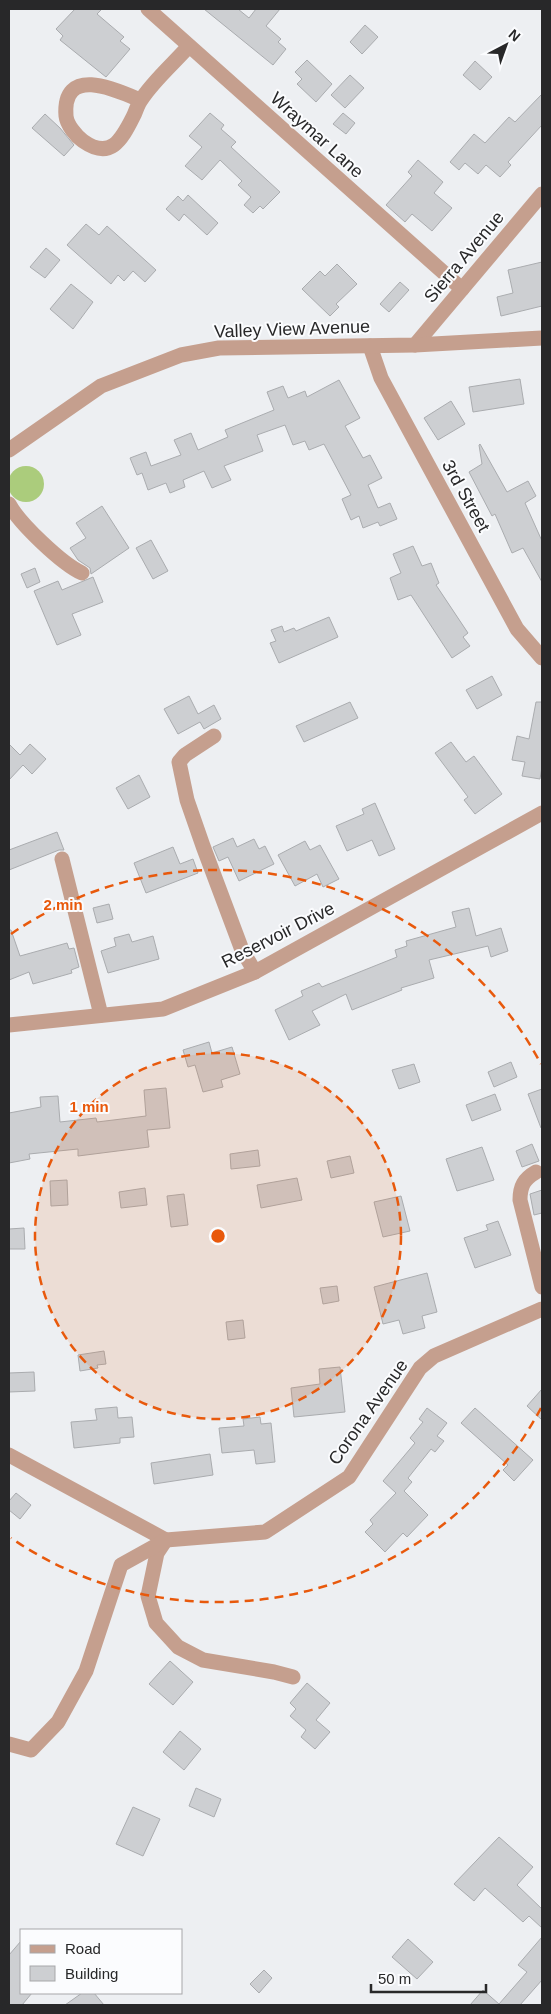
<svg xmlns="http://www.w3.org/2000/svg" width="551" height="2014" viewBox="0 0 551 2014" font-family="Arial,sans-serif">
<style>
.green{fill:#abcc7c}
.building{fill:#cdcfd2;stroke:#aaacaf}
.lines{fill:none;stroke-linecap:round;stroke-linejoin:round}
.minor{stroke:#c59f8e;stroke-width:15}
.ring{fill:none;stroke:#e8590c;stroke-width:2.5;stroke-dasharray:9 6}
.labels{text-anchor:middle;stroke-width:4;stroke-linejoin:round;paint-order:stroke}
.street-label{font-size:18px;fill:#282829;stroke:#fbfcfe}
.centre{fill:#e8590c;stroke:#fbfcfe;stroke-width:2.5}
.ring-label{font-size:15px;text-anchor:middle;font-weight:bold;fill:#e8590c;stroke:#fbfcfe;stroke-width:4;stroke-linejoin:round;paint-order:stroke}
</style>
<rect width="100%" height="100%" fill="#edeff2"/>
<circle class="green" cx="26" cy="484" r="18"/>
<g class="building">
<path d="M75,9H102L97,14L124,37L120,41L130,49L106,77L60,40L63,36L56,29Z"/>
<path d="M204,9H238L249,18L256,9H280L266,26L281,39L278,42L286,49L273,65Z"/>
<path d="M365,25L378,37L362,54L350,42Z"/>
<path d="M307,60L332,84L316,102L297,84L302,79L295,72Z"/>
<path d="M475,61L492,77L480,90L463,75Z"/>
<path d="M350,75L364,88L345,108L331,95Z"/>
<path d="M542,94V125L508,162L511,165L500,177L486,165L478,174L465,163L459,170L450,162L474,134L485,143L509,117L515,122Z"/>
<path d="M210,113L224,125L221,129L236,142L231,147L280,192L263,209L260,206L253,213L244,205L251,197L238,185L242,181L220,160L202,180L185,166L202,147L189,136Z"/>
<path d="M343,113L355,123L346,134L333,124Z"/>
<path d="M45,114L60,128L74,145L64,156L32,128Z"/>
<path d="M418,160L443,182L434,193L452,208L432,231L412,214L405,222L386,205L412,176L408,172Z"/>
<path d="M188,195L218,223L207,235L184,214L179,221L166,209L178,196L183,201Z"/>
<path d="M86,224L99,235L107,226L156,270L145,282L133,271L124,281L118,275L111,284L67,245Z"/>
<path d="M46,248L60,260L45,278L30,267Z"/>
<path d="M542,262V306L501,316L497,297L513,293L508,270Z"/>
<path d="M337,264L357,284L336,304L339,307L330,316L302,289L320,271L325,276Z"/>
<path d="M400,282L409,290L389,312L380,304Z"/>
<path d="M71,284L93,302L73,329L50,309Z"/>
<path d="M520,379L524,404L473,412L469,387Z"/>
<path d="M339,380L360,418L345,426L363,458L370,455L382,478L368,485L378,508L390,503L397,519L380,526L378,522L363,528L359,516L351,520L342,499L351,495L324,444L309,450L305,441L293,445L285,425L257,435L263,451L224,466L231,480L212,488L204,471L183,480L185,487L170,493L166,483L148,490L142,473L137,475L130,458L146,452L151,466L181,455L174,440L191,433L198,450L228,437L225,430L274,410L267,392L283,386L288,398L305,391L307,397Z"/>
<path d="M451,401L465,424L438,440L424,418Z"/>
<path d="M480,444L507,492L528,481L536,496L525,503L542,541V582L523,548L512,553L495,514L492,516L469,472L482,464L479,445Z"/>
<path d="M102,506L129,548L91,574L90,568L78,560L70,548L86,538L76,523Z"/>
<path d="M151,540L168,571L153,579L136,548Z"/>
<path d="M413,546L422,566L431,563L439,583L436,585L468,633L463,637L470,646L452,658L411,595L398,600L390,578L401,573L393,554Z"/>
<path d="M35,568L40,582L27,588L21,574Z"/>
<path d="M93,577L103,602L72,614L81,635L57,645L34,591L58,581L62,590Z"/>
<path d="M329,617L338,637L279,663L270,643L276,641L271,630L282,626L284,632L294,628L296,631Z"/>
<path d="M492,676L502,695L477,709L466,690Z"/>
<path d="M189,696L198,714L214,705L221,719L204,729L200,722L178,734L164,709Z"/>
<path d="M350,702L358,718L304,742L296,726Z"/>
<path d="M536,702H542V767L540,779L522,776L525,762L512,760L517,736L529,739Z"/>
<path d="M451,742L466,762L474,756L502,794L475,814L464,800L468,797L435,753Z"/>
<path d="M9,744L20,755L30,744L46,759L32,774L23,765L9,780Z"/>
<path d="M139,775L150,797L128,809L116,788Z"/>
<path d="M375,803L395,849L379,856L372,840L347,851L336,826L364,814L362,809Z"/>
<path d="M57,832L64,850H59L9,870V850Z"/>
<path d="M233,838L237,847L254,839L259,849L265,846L274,864L239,881L228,857L219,861L213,847Z"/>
<path d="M305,841L310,850L320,845L339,879L323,887L317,874L295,886L278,855Z"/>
<path d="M173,847L180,864L193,859L198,873L146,893L134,863Z"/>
<path d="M109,904L113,919L97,923L93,908Z"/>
<path d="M469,908L476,936L501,928L508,951L491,957L488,946L429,960L434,978L401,988L402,990L352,1010L346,994L312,1011L320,1025L289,1040L275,1010L303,996L301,991L319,983L322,987L397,957L395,950L407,946L406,941L456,927L452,912Z"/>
<path d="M9,930H11L20,956L67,943L69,949L74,948L79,967L71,970L72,973L33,984L29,972L9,980Z"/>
<path d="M129,934L132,942L153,936L159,959L108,973L101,951L116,946L114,938Z"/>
<path d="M209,1042L212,1053L232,1047L240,1074L221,1080L223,1087L203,1092L195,1065L188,1067L183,1050Z"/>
<path d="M511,1062L517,1077L494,1087L488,1072Z"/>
<path d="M414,1064L420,1082L399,1089L392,1070Z"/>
<path d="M166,1088L170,1128L147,1130L149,1147L78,1156V1149L29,1154L30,1159L9,1163V1113L41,1107L40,1097L58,1096L60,1122L96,1118L97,1122L146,1116L144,1090Z"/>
<path d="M542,1089V1128H541L528,1094Z"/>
<path d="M495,1094L501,1110L472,1121L466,1105Z"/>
<path d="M532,1144L539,1161L522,1167L516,1151Z"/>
<path d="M482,1147L494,1180L457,1191L446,1159Z"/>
<path d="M258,1150L260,1166L231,1169L230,1154Z"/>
<path d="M350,1156L354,1173L331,1178L327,1161Z"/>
<path d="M297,1178L302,1200L261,1208L257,1185Z"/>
<path d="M67,1180L68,1205L51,1206L50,1181Z"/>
<path d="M145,1188L147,1205L121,1208L119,1192Z"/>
<path d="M542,1190V1213L534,1215L530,1194Z"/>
<path d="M184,1194L188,1225L171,1227L167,1196Z"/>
<path d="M401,1196L410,1231L383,1237L374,1202Z"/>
<path d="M498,1221L511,1255L475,1268L464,1238L488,1230L486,1225Z"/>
<path d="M24,1228L25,1249H9V1229Z"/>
<path d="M427,1273L437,1312L422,1316L425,1328L403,1334L399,1320L383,1324L374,1287Z"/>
<path d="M337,1286L339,1301L323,1304L320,1288Z"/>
<path d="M243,1320L245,1338L228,1340L226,1322Z"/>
<path d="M104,1351L106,1364L97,1365L98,1368L80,1371L78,1355Z"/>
<path d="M340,1367L345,1412L294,1417L291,1388L320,1384L319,1369Z"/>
<path d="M34,1372L35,1391L9,1392V1373Z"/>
<path d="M542,1389V1420L527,1406Z"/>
<path d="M117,1407L118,1418L132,1417L134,1437L120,1438V1443L74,1448L71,1422L97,1420L95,1409Z"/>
<path d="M427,1408L447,1423L437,1436L444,1441L435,1452L431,1449L408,1478L412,1482L404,1491L428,1515L407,1537L403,1533L385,1552L365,1532L373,1524L370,1520L396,1493L383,1481L415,1443L410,1438L423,1422L419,1419Z"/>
<path d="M475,1408L533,1460L514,1481L503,1470L508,1465L461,1423Z"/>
<path d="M260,1417L261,1424L271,1423L275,1462L256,1464L254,1450L222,1453L219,1428L244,1426L243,1419Z"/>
<path d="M210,1454L213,1475L154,1484L151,1463Z"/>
<path d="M16,1493L31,1505L20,1519L9,1510V1501Z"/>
<path d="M170,1661L193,1682L173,1705L149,1684Z"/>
<path d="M307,1683L330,1703L316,1720L330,1732L315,1749L301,1737L306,1730L290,1716L296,1709L290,1703Z"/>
<path d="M180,1731L201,1749L184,1770L163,1752Z"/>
<path d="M196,1788L221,1799L214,1817L189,1806Z"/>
<path d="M133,1807L160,1819L143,1856L116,1844Z"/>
<path d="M499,1837L533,1867L517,1885L542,1909V1928L529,1916L523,1922L485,1888L474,1901L454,1884Z"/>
<path d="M542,1937V1980L520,2005H470L483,1990L499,2004L527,1972L518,1965Z"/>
<path d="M408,1939L433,1962L417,1979L392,1957Z"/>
<path d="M21,1941V1993H32L22,2005H9V1955Z"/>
<path d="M264,1970L272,1978L259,1993L250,1984Z"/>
<path d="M82,1993H94L104,2005H65Z"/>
</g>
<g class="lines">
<g class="minor">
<path d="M148,9L462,289"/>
<path d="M140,100C115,89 62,65 66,116C67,125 76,136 83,141C110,160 121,141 133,117C136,112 137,105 141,100C153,81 174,63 189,46"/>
<path d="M415,345L542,194"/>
<path d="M370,346L381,378L517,629L542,658"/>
<path d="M9,450L101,386L181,355L219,348L415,345L542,338"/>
<path d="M9,504C19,523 62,564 82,573"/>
<path d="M214,736L185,755L179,762L187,800L203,846L242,950L255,972"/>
<path d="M62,859L101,1015"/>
<path d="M9,1025L163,1009L255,972L542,813"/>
<path d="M536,1172C524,1179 520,1186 520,1200L542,1287"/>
<path d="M9,1455L166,1540L265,1532L349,1477L420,1368L434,1356L542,1309"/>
<path d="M165,1541L157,1553L148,1596L156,1623L178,1647L203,1660L274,1672L293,1677"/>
<path d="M9,1744L31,1750L58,1722L86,1671L121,1565L166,1540"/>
</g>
</g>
<circle cx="218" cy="1236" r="183" fill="#e8590c" fill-opacity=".12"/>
<g class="ring">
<circle cx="218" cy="1236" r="183"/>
<path d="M541 1408A366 366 0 0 1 11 1538M11 934A366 366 0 0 1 541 1064"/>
</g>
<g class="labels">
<g class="street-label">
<text transform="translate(317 135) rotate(42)" y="6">Wraymar Lane</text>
<text transform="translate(464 257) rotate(-50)" y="6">Sierra Avenue</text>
<text transform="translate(292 329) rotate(-2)" y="6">Valley View Avenue</text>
<text transform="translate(466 496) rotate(61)" y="6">3rd Street</text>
<text transform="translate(278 935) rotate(-27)" y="6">Reservoir Drive</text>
<text transform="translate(368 1412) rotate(-55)" y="6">Corona Avenue</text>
</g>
</g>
<circle cx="218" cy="1236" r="8" class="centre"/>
<g class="ring-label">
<text x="63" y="910">2 min</text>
<text x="89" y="1112">1 min</text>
</g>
<rect width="551" height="2014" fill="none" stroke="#282829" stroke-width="20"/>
<rect x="20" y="1929" width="162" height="65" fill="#fbfcfe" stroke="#a7a7a9"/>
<rect x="30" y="1945" width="25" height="8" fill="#c59f8e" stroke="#a7a7a9"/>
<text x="65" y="1954" font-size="15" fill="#282829">Road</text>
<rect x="30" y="1966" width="25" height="15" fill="#cdcfd2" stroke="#a7a7a9"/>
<text x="65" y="1979" font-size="15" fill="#282829">Building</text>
<g transform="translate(506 45) rotate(41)" stroke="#fbfcfe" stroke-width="4" paint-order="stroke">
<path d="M0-4L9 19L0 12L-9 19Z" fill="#282829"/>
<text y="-8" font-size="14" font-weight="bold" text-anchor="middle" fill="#282829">N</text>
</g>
<path d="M371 1984v8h115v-8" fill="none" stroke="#282829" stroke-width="2.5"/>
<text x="378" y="1984" font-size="15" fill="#282829" stroke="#fbfcfe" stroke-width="4" paint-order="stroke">50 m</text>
</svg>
